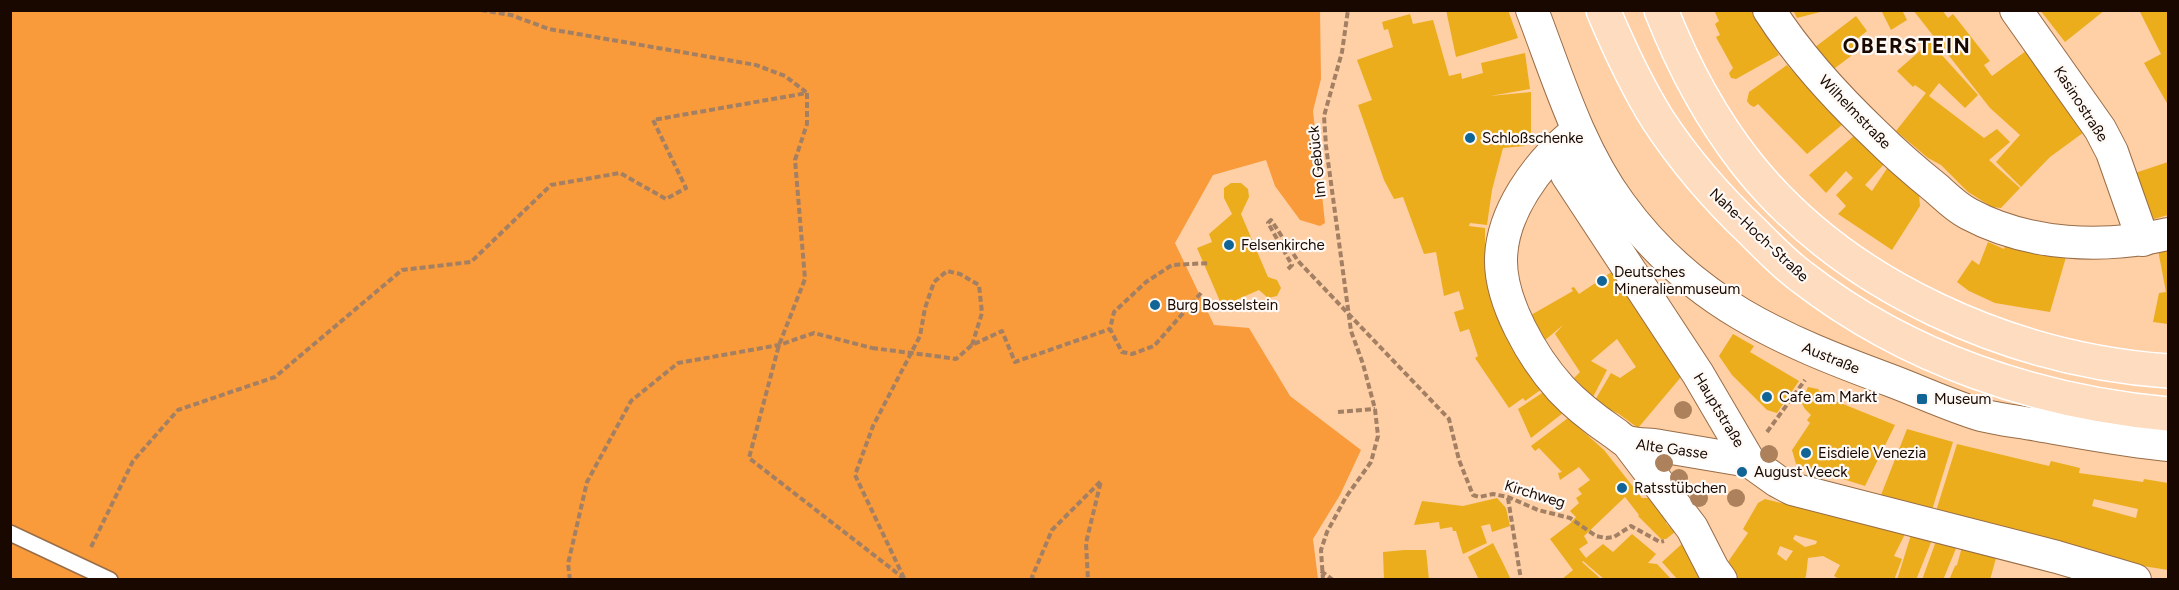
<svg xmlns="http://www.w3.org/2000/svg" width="2179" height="590" viewBox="0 0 2179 590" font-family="Figtree,sans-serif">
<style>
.green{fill:#f99a3b}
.building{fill:#ebad1c;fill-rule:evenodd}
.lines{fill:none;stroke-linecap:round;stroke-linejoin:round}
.lane-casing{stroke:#986d47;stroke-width:18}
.street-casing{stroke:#986d47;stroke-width:34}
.primary-casing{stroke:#fff;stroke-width:36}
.path{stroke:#a38064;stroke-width:4;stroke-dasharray:6 3;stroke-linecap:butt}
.lane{stroke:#fff;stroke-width:15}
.street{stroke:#fff;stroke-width:32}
.primary{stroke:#fddcbf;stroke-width:33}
.path-bridge{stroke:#a38064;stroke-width:4;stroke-dasharray:6 3;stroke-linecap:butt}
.tree{fill:#ac815b}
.poi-dot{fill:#106596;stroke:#fef9f5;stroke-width:2}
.labels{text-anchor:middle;stroke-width:4.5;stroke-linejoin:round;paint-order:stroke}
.street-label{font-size:15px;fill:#180800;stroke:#fef9f5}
.poi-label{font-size:15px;fill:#180800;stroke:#fef9f5;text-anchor:start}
.district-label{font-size:21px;font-weight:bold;letter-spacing:1.5px;fill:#180800;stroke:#fef9f5}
</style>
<rect width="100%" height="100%" fill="#ffcfa6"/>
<path class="green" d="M10,11H1320L1321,79L1313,111L1325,223L1320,226L1300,220L1275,186L1266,160L1213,175L1175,243L1214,325L1249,328L1290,396L1361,450L1340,495L1313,539L1318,579H11Z"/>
<g class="building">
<path d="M1446,10H1508L1518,38L1456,57Z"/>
<path d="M1714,10H1754L1779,55L1736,79L1731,78L1729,73L1733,68L1716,37L1720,35L1715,24L1719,21Z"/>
<path d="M1793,10H1824V11L1797,18Z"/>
<path d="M1881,10H1902L1907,20L1891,30Z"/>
<path d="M1913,10H1942L1948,18L1953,14L1990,61L1984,65L1992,76L2030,48L2091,127L2050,157L2021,187L1996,162L2020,135L1990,108Z"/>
<path d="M2040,10H2105L2065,42Z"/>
<path d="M2139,10H2168V105L2144,63L2161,54Z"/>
<path d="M1410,14L1413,24L1433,20L1449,76L1461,73L1462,79L1483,73L1481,63L1525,53L1530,89L1490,96L1531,92V133L1525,146L1503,148L1492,190L1487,225L1470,223L1469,226L1485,228V247L1490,282L1542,389L1525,401L1523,398L1509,408L1475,358L1478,356L1469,329L1460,332L1454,312L1464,309L1459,291L1444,296L1436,252L1424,254L1403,197L1394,199L1384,180L1358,105L1372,100L1357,60L1393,47L1388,29L1384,30L1382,22Z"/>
<path d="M1856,16L1867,31L1857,39L1863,47L1831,71L1814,48Z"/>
<path d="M1930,42L1978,95L1965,108L1939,83L1929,96L1984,138L1997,129L2010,142L1989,160L2020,188L2001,208L1992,207L1968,192L1941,165L1928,158L1896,131L1926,93L1915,85L1913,87L1897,71Z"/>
<path d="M1787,65L1843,124L1807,154L1758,104L1754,107L1750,105L1747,101L1749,92Z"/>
<path d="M1856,134L1885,163L1865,185L1872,191L1888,167L1919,195L1920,206L1892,250L1838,214L1846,206L1836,195L1853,178L1846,171L1826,193L1809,175Z"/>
<path d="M2168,162V215L2151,220L2135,173Z"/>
<path d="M1231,183H1241L1248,189L1249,197L1241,214L1268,277L1277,280L1281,288L1277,296L1268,298L1259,290L1222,306L1197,248L1212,242L1209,234L1232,214L1224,198V188Z"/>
<path d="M1988,242L2004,249L2005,246L2015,250L2016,247L2066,257L2050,312L1995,303L1969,291L1957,282L1972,260L1979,265Z"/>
<path d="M2168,248V324L2153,322L2159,293L2166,292L2158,250Z"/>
<path d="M1616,269L1683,367L1681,377L1638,428L1619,414L1594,402L1611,373L1620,378L1636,367L1617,339L1591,361L1607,370L1593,397L1574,378L1580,372L1555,334L1563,325L1544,341L1531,315L1573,291L1571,288L1574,287L1579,294Z"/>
<path d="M1733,334L1754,346L1750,352L1799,381L1777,413L1767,410L1732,375L1719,356Z"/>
<path d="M1808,387L1818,389L1820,392L1822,391L1830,396L1833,400L1895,425L1865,486L1796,464L1792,450L1810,423L1807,420L1811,415L1805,409L1801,402Z"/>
<path d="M1545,391L1563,413L1531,438L1518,409Z"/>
<path d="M1568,418L1604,450L1642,498H1649L1656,505L1666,516V523L1675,532L1666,539H1661L1638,516L1639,515L1625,497L1584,536L1588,543L1579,549L1586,558L1603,544L1613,552L1632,534L1656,554L1648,563L1657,564L1672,580H1605L1583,561L1582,562L1602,580H1561L1573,570L1550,539L1572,522H1571L1576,517L1570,511L1579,503L1576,498L1582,494L1578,489L1590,480L1579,467L1560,480L1558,473L1562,472L1539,448L1535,451L1531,446Z"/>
<path d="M1907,429L1953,442L1932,510L1881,495Z"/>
<path d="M1957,444L2049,466L2051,461L2080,468L2079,473L2143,482L2144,479L2168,483V570L2130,564L1936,511ZM2094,499L2138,509L2136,518L2092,506Z"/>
<path d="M1497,498L1506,508L1510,526L1492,532L1490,524L1481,526L1487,543L1463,554L1456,531H1453L1452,527L1440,529L1439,522L1414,525L1422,501L1463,506Z"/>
<path d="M1765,499L1905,534L1894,556L1902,559L1894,580H1840L1834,576L1840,565L1823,556L1808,558L1806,576L1804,580H1732L1723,569L1748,533L1743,529L1758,503ZM1795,535L1817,541L1816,544L1805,547L1793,539ZM1780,546L1793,551L1786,561L1777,554Z"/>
<path d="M1911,535L1932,540L1916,580H1897Z"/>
<path d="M1936,541L1957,546L1943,580H1922Z"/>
<path d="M1684,542L1716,580H1678L1662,562Z"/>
<path d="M1493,543L1504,565L1511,580L1478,578L1468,557Z"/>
<path d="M1962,547L1996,558L1990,580H1949L1955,566L1957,565Z"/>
<path d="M1404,550H1426L1429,580H1384L1383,552Z"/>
</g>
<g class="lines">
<g class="lane-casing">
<path id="lane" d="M10,533L110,580"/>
</g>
<g class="street-casing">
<g id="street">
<path d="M1532,10C1557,75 1578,147 1620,204C1692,303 1781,340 1892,381C1921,392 1951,406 1981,415C2001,420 2023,422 2043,426C2085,433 2126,441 2168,445"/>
<path d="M1769,10C1799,57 1836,97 1876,135C1895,154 1916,172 1937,189C1947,198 1957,208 1969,214C2029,246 2103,249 2168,234"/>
<path d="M2016,10L2100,129L2112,152L2143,240"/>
<path d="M1571,136C1537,165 1502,212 1501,259C1500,302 1533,358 1561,389C1577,406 1594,419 1613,432C1618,435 1623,441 1628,442C1638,445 1650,444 1660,446C1690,451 1720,456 1749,461"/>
<path d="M1557,148L1567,175L1698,374L1749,461L1777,481L1792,489L2057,557L2135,580"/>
<path d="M1627,442L1692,528L1713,569L1721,580"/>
</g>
</g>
<g class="primary-casing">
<g id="primary">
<path d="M1603,10C1619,48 1636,85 1658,120C1685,161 1717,198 1752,231C1768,247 1784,264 1802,277C1908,359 2037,402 2168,414"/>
<path d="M1661,10C1683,66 1710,117 1747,164C1846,288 2013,360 2168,371"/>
</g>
</g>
<g class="path">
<path d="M481,10L511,15L549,29L756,65L785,76L806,92"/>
<path d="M807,93V124L795,160L805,279L779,345L749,458L906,580"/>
<path d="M1288,269L1292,265L1268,223L1271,220L1298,261L1449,419L1459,460L1473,495L1479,497L1493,494L1508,497L1538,510L1570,518L1596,536L1606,538L1614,537L1631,526L1660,542L1664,541"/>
<path d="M1201,293L1154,346L1132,354L1122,352L1110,329L1114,312L1146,282L1172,265L1210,263"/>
<path d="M935,356L956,359L972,345L1002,331L1015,362L1110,329"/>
<path d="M1338,412L1375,409"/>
<path d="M1767,432L1805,380"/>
<path d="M1508,498L1521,580"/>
<path d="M91,547L133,461L178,410L275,377L402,270L471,262L551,185L620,173L666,199L686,188L653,120L807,93"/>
<path d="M1321,571L1333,580"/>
<path d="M904,578L855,475L873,426L920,336L925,308L934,282L947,271L960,274L979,285L982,313L972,345"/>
<path d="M570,580L568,564L587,482L631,401L678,363L779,345L814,333L872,348"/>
<path d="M1034,580L1032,577L1052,530L1101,481L1086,543L1088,580"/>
<path d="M1323,580L1321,550L1327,532L1346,497L1371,462L1378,436L1375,409L1363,364L1351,331L1326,146L1324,116L1342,52L1348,10"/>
</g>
<use href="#lane" class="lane"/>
<use href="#street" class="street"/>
<use href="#primary" class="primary"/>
<path class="path-bridge" d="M872,348L935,356"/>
</g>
<g class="tree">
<circle cx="1683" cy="410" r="9"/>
<circle cx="1769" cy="454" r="9"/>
<circle cx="1664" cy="463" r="9"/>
<circle cx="1679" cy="478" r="9"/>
<circle cx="1699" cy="498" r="9"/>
<circle cx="1736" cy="498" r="9"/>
</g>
<g class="poi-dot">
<circle cx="1470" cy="138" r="6"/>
<circle cx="1229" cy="245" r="6"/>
<circle cx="1602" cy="281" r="6"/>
<circle cx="1155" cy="305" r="6"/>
<circle cx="1767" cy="397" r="6"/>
<rect x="1916" y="393" width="12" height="12" rx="3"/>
<circle cx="1806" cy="453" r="6"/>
<circle cx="1742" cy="472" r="6"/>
<circle cx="1622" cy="488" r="6"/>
</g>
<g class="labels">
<g class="street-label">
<text transform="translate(2081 104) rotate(57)" y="5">Kasinostraße</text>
<text transform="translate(1855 112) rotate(46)" y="5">Wilhelmstraße</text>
<text transform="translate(1317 162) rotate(-96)" y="5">Im Gebück</text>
<text transform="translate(1759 235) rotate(43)" y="5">Nahe-Hoch-Straße</text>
<text transform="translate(1831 358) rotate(22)" y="5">Austraße</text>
<text transform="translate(1719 410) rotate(59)" y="5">Hauptstraße</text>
<text transform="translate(1672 449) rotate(8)" y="5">Alte Gasse</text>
<text transform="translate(1535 494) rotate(17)" y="5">Kirchweg</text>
</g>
<g class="poi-label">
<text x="1482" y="143">Schloßschenke</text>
<text x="1241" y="250">Felsenkirche</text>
<text x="1614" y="277">Deutsches<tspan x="1614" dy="17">Mineralienmuseum</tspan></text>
<text x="1167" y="310">Burg Bosselstein</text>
<text x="1779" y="402">Cafe am Markt</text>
<text x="1934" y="404">Museum</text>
<text x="1818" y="458">Eisdiele Venezia</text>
<text x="1754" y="477">August Veeck</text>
<text x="1634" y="493">Ratsstübchen</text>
</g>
<g class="district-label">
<text x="1907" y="53">OBERSTEIN</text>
</g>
</g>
<rect width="2179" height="590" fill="none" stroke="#180800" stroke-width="24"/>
</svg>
